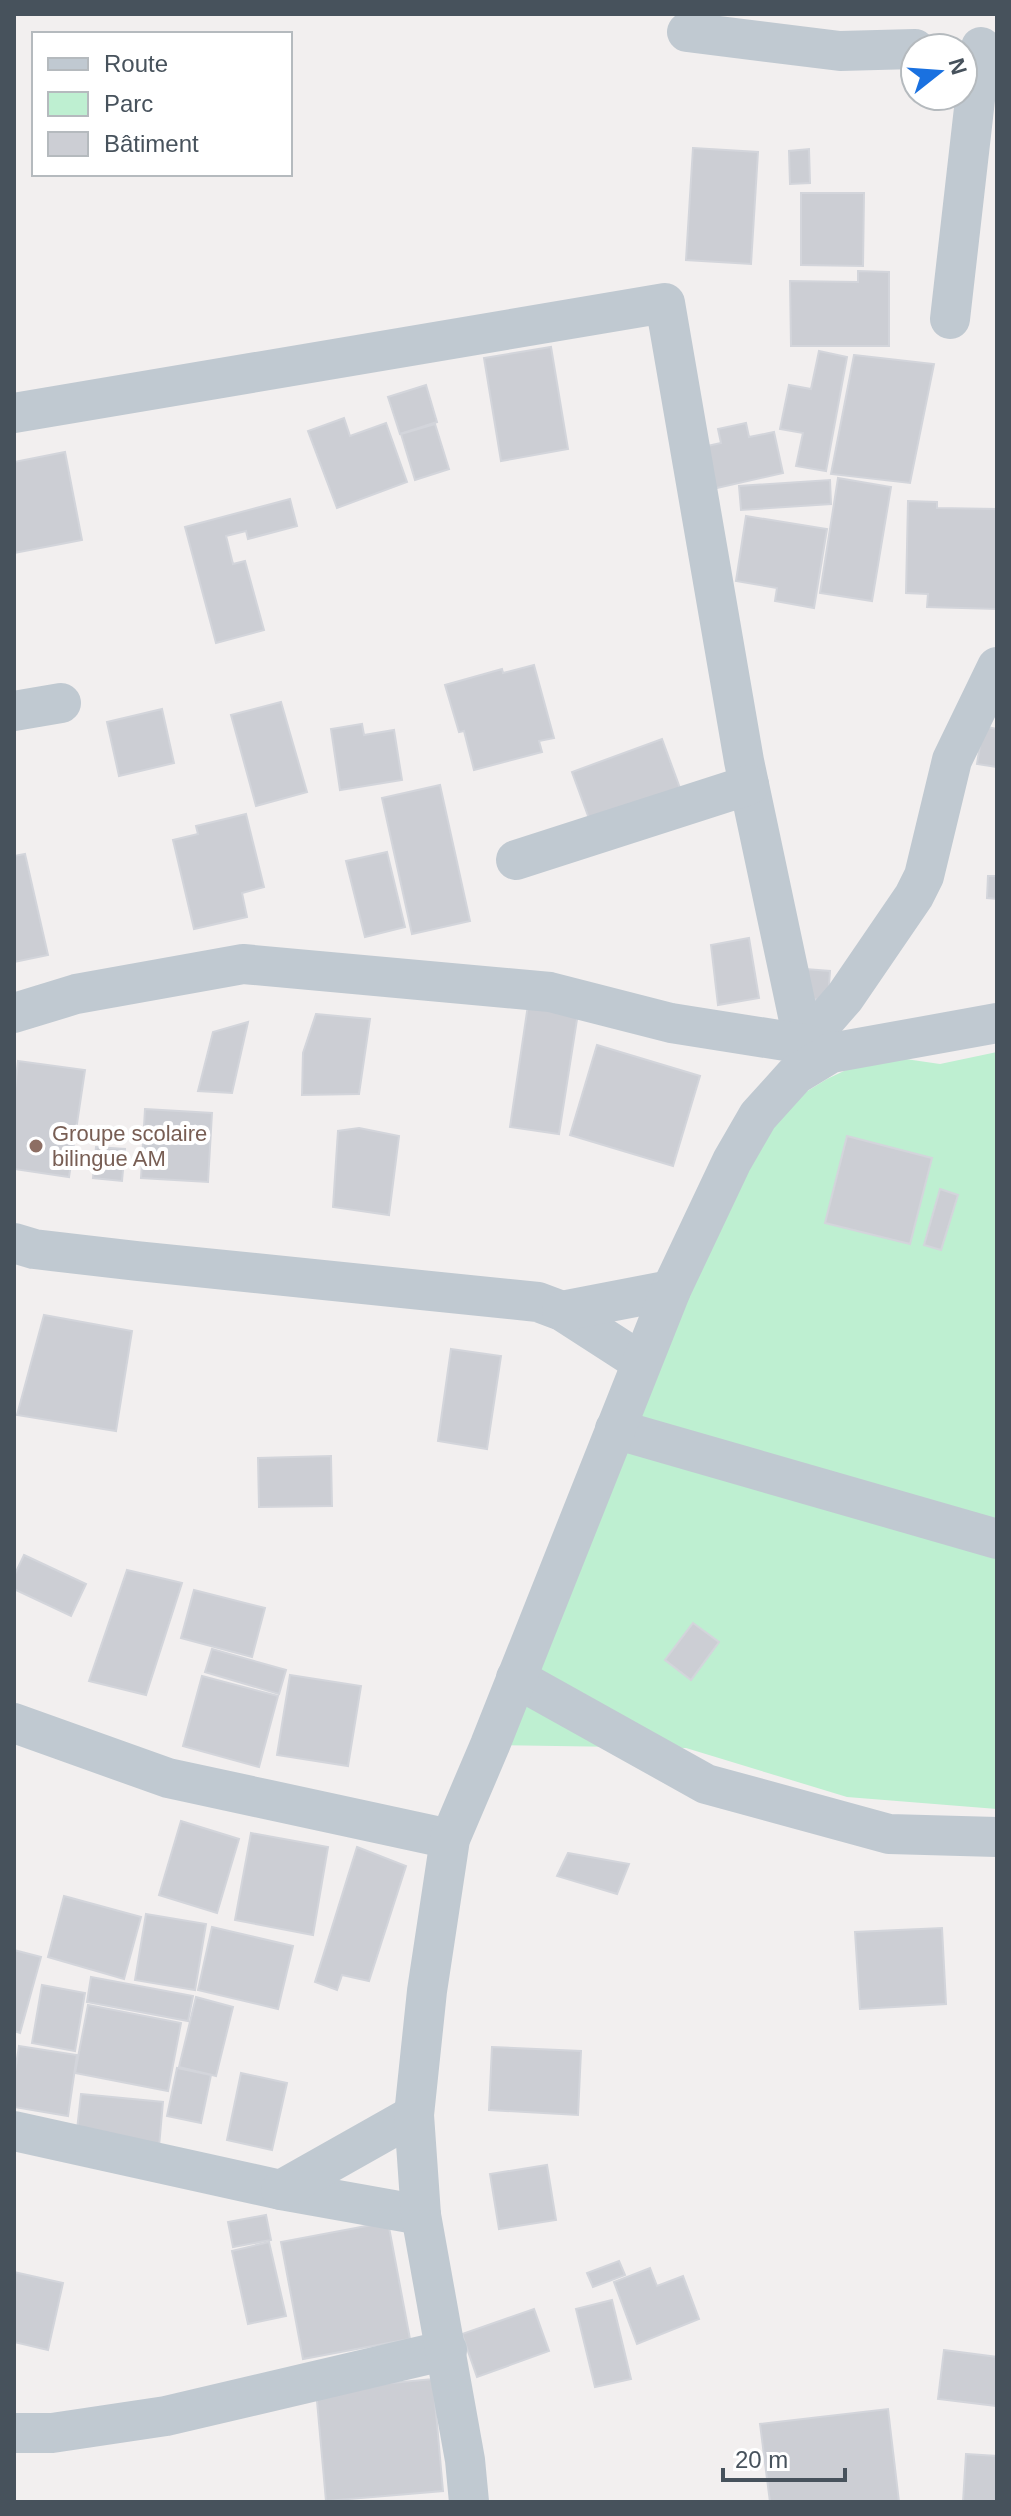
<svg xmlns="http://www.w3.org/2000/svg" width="1011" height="2516" viewBox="0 0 1011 2516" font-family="Helvetica,sans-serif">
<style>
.green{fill:#beefd1}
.building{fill:#ccced4;stroke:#d3d5db;stroke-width:2}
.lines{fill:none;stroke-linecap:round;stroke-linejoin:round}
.minor{stroke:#c0c9d1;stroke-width:40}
.education-dot{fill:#8d6e63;stroke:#fff;stroke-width:3}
.labels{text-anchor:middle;stroke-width:8;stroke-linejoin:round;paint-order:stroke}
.education-label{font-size:22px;fill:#785e54;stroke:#fff;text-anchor:start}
</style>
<rect width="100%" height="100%" fill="#f2efef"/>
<path class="green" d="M997,1052V1809L847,1797L686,1748L490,1745L699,1230L783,1106L827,1079L878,1055L940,1064Z"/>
<g class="building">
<path d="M693,148L758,152L751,264L686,260Z"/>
<path d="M809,149L810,183L790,184L789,151Z"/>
<path d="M801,193H864L863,266L801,265Z"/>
<path d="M858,271L889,272V346H791L790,281L858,282Z"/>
<path d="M551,347L568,449L501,461L484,358Z"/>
<path d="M819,351L847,357L826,471L796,466L803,433L780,429L789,385L811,389Z"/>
<path d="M854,355L934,364L910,483L831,474Z"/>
<path d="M426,385L437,422L400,434L388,397Z"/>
<path d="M344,418L350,436L386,423L407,482L337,508L308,431Z"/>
<path d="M746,423L749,437L774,432L783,473L708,490L698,448L721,443L718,429Z"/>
<path d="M435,424L449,469L415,480L401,434Z"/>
<path d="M65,452L82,540L14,553V462Z"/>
<path d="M838,478L891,487L872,601L820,593Z"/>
<path d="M830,480L831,504L741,510L739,486Z"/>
<path d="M290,499L297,526L248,539L246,531L226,536L233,564L245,561L264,630L216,643L185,527Z"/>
<path d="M908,501L937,502V508L997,509V609L927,607L928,594L906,593Z"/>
<path d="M746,516L827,529L814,608L775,601L777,588L736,581Z"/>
<path d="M534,665L554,738L539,741L542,752L474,770L464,731L459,732L445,685L502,669L503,673Z"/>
<path d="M281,702L307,792L256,806L231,715Z"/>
<path d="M162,709L174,763L119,776L107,722Z"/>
<path d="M362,724L364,735L394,730L402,780L340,790L331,729Z"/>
<path d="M983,726L997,729V767L977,764Z"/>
<path d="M662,739L681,791L591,824L572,772Z"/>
<path d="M440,785L470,921L412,934L382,798Z"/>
<path d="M246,814L264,887L242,893L247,917L194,929L173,840L198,834L196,826Z"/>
<path d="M387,852L405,927L365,937L346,861Z"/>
<path d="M25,854L48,955L14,962V856Z"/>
<path d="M988,876H997V899L987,898Z"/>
<path d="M749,938L759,998L718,1005L711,945Z"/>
<path d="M805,969L830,971L828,1000L803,999Z"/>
<path d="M528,1005L578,1013L559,1134L510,1127Z"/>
<path d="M316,1014L370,1019L359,1094L302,1095L303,1053Z"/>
<path d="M248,1022L232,1093L198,1091L213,1032Z"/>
<path d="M597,1045L700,1076L673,1166L570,1135Z"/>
<path d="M18,1061L85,1070L69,1177L14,1169V1099Z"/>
<path d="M145,1109L212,1113L208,1182L141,1178Z"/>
<path d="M359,1128L399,1136L389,1215L333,1207L338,1131Z"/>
<path d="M847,1136L932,1158L910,1244L825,1223Z"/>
<path d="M96,1147L125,1149L122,1181L93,1178Z"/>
<path d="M940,1189L958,1195L941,1250L924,1245Z"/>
<path d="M44,1315L132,1331L116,1431L17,1415Z"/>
<path d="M451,1349L501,1356L487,1449L438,1441Z"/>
<path d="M331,1456L332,1506L259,1507L258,1458Z"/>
<path d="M24,1555L86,1584L71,1616L14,1589V1576Z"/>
<path d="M127,1570L182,1583L146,1695L89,1681Z"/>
<path d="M194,1590L265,1608L252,1657L181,1638Z"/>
<path d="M693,1623L719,1642L691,1680L665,1660Z"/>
<path d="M212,1649L286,1670L279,1694L205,1672Z"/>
<path d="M290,1675L361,1686L348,1766L277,1755Z"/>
<path d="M202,1676L278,1696L259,1767L183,1746Z"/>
<path d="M181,1821L239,1839L217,1913L159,1895Z"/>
<path d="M251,1833L328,1847L313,1935L235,1920Z"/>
<path d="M357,1847L406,1866L369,1981L342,1975L337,1990L315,1982Z"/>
<path d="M568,1853L629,1864L617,1894L557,1876Z"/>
<path d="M64,1896L141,1917L124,1979L48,1957Z"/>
<path d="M146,1914L206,1924L195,1990L135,1980Z"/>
<path d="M212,1927L293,1946L278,2009L198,1990Z"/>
<path d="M942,1928L946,2004L860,2009L855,1932Z"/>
<path d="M14,1950L41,1957L20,2033L14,2031Z"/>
<path d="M91,1977L193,1996L188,2021L87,2002Z"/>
<path d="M42,1985L85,1993L75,2051L32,2043Z"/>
<path d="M196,1997L233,2007L216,2076L179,2067Z"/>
<path d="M88,2005L181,2023L168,2091L75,2073Z"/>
<path d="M19,2046L77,2055L68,2116L14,2107V2078Z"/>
<path d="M492,2047L581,2051L578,2115L489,2110Z"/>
<path d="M177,2068L211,2075L201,2123L167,2116Z"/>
<path d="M241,2073L287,2083L272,2150L227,2140Z"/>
<path d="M81,2094L163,2102L159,2147L76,2139Z"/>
<path d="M547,2165L556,2220L499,2229L490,2174Z"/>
<path d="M266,2215L271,2240L233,2247L228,2222Z"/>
<path d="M388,2222L410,2339L303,2359L281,2242Z"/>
<path d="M269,2242L286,2316L248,2324L232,2251Z"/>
<path d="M619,2261L625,2275L593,2287L587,2273Z"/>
<path d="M650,2268L657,2286L683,2276L699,2319L637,2344L614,2282Z"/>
<path d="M14,2272L63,2283L48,2350L14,2342Z"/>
<path d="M612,2300L631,2379L595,2387L576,2309Z"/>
<path d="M534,2309L549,2351L477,2377L462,2334Z"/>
<path d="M944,2350L997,2357V2406L938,2399Z"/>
<path d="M433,2379L443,2491L326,2501L316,2390Z"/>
<path d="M888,2409L899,2502H770L760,2424Z"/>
<path d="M966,2454L997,2456V2502H963Z"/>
</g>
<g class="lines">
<g class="minor">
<path d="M687,32L840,51L915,49"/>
<path d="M950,319L981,47"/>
<path d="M14,413L665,303L744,761L804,1044L845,997L914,896L924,876L952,760L997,667"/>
<path d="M14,711L61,703"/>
<path d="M516,860L749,785"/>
<path d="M14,1013L76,994L243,964L550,992L671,1023L804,1044L828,1052"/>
<path d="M14,1243L34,1249L137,1261L538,1302L562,1311L641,1362"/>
<path d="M562,1311L671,1290"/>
<path d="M615,1429L997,1539"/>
<path d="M516,1678L706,1784L889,1834L997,1837"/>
<path d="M14,1723L168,1778L450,1839"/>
<path d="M14,2131L281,2190L421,2215"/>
<path d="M281,2190L414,2115"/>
<path d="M14,2433H52L166,2416L447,2350"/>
<path d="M469,2502L465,2460L421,2215L414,2115L427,1991L450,1839L490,1745L671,1290L732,1161L758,1116L795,1075L831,1053L997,1023"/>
</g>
</g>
<circle class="education-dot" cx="36" cy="1146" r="8"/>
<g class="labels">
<g class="education-label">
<text x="52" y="1141">Groupe scolaire<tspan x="52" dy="25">bilingue AM</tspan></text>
</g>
</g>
<rect width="1011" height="2516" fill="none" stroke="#47525c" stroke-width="32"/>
<rect x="32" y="32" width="260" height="144" fill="#ffffff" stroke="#b5babe" stroke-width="2"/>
<rect x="48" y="58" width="40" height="12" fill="#c0c9d1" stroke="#b5babe" stroke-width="2"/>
<text x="104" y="72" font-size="24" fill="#47525c">Route</text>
<rect x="48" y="92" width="40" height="24" fill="#beefd1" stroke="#b5babe" stroke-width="2"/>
<text x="104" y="112" font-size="24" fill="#47525c">Parc</text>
<rect x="48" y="132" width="40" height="24" fill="#ccced4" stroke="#b5babe" stroke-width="2"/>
<text x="104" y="152" font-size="24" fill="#47525c">Bâtiment</text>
<g transform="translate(939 72) rotate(73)"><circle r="38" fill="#ffffff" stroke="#b5babe" stroke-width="2"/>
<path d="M0-6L14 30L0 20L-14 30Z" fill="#1a71e0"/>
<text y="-12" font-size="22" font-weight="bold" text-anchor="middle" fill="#47525c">N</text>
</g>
<path d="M723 2468v12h122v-12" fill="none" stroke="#47525c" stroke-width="4"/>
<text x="735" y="2468" font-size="24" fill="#47525c" stroke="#ffffff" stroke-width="6" paint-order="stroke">20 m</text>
</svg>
